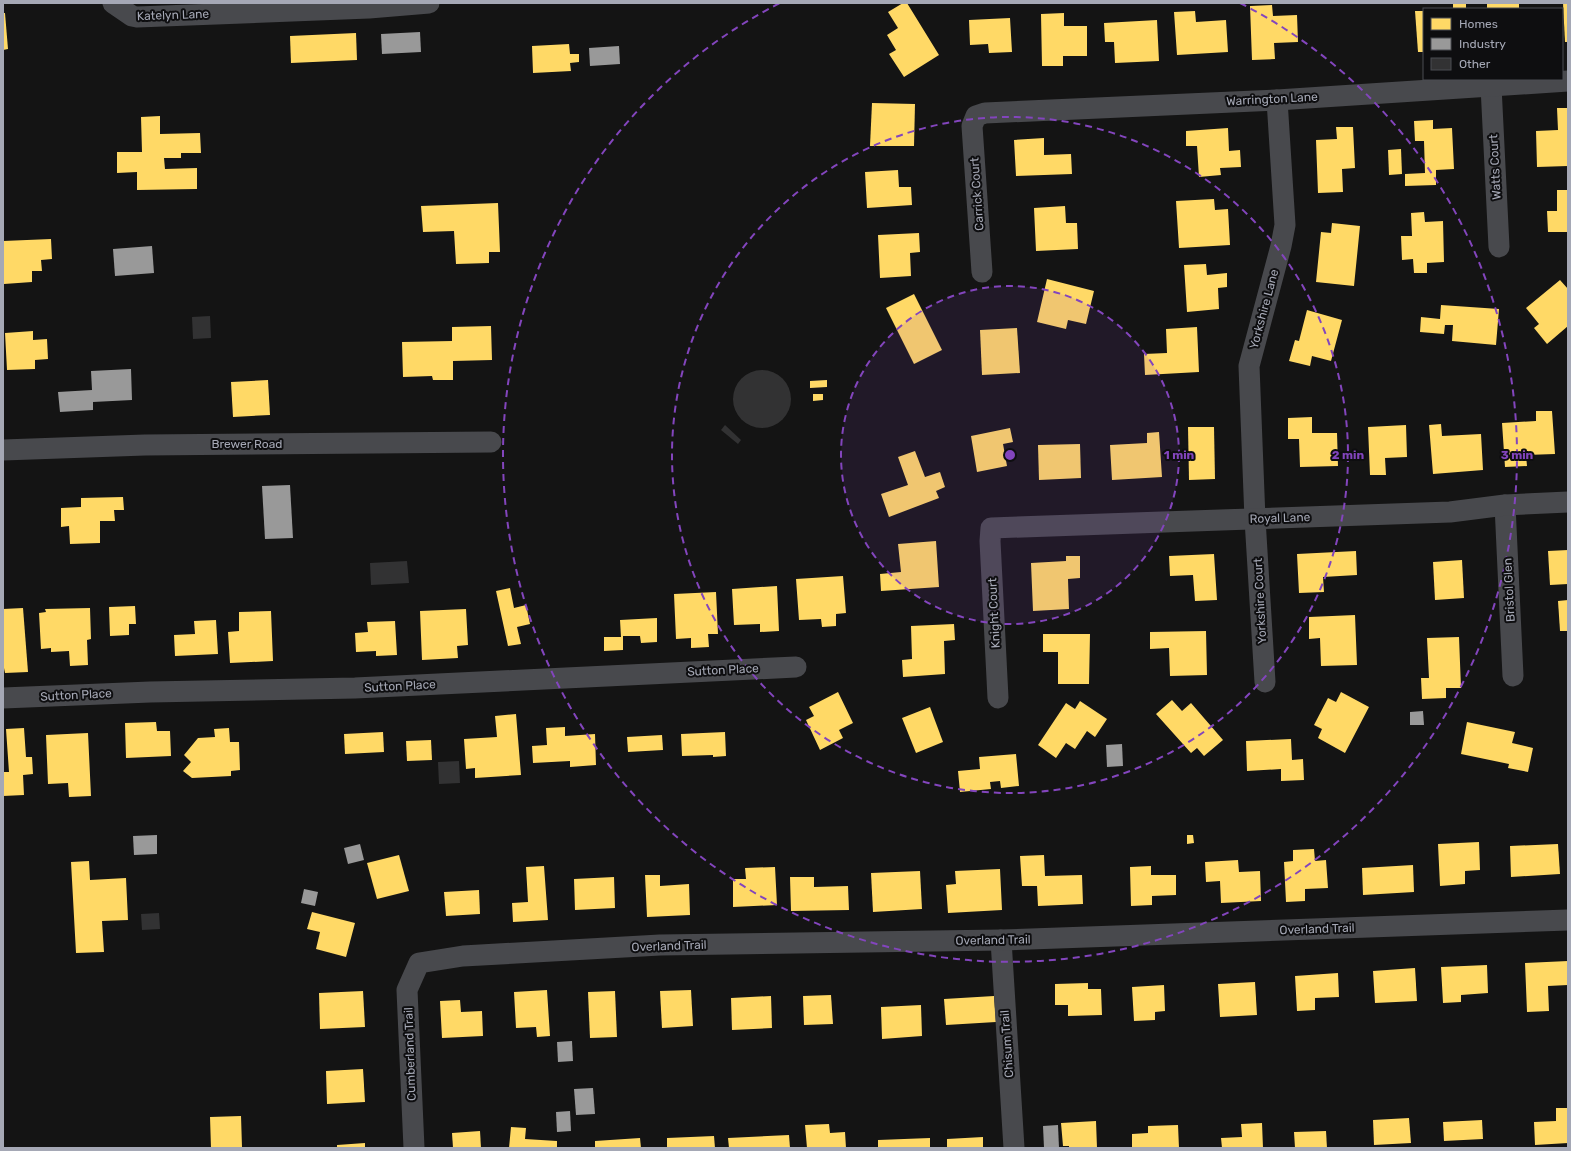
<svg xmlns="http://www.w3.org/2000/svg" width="1571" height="1151" viewBox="0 0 1571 1151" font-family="Rubik,sans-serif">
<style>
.homes{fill:#ffd966}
.industry{fill:#999}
.building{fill:#323233}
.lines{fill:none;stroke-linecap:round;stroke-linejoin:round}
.minor{stroke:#48494d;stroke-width:21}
.ring{fill:none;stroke:#8345bd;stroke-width:2;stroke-dasharray:7 5}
.labels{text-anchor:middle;stroke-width:4;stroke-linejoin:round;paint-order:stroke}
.street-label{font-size:12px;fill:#a5a8b5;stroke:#0e0e10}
.centre{fill:#8345bd;stroke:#0e0e10;stroke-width:2}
.ring-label{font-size:12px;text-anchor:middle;font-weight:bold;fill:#8345bd;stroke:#0e0e10;stroke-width:4;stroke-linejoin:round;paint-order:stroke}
</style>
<rect width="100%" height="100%" fill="#141414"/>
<g class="homes">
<path d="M903,3H907L939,55L904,77L889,54L896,50L887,35L898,28L888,12Z"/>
<rect x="1453" y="3" width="13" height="6"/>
<rect x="1487" y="3" width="32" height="6"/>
<path d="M1563,3H1568V42H1565Z"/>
<path d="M1272,5L1273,16L1297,15L1298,42L1274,43L1275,59L1252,60L1250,6Z"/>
<path d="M1195,11L1196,22L1226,20L1228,52L1177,55L1174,12Z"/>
<path d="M1415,11H1424V52H1418Z"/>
<path d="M3,13H5L8,49L3,50Z"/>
<path d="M1064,13V26H1087V56H1063V66H1042L1041,14Z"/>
<path d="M1010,18L1012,52L989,53L988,44L970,45L969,20Z"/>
<path d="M1157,20L1159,61L1115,63L1114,42H1105L1104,23Z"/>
<path d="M356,33L357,60L291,63L290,36Z"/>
<path d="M569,44L570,54H579V62L570,63L571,71L533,73L532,46Z"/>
<path d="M872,103L915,104L914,146H870Z"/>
<path d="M1557,108H1568V166L1537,167L1536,131L1558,130Z"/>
<path d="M160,116V134L200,133L201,153H181V158H164L165,169L197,168V189L137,190V172L117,173V152H142L141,117Z"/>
<path d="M1433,120V129L1452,128L1454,169L1436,170V185L1405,186V174L1425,173L1424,141H1415L1414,121Z"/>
<path d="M1336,127H1353L1355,168L1342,169L1343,192L1318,193L1316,140L1337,139Z"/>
<path d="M1228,128L1229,151L1240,150L1241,167L1220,168L1221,175L1199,177L1197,146H1186V131Z"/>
<path d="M1044,138V155L1071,154L1072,174L1016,176L1014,140Z"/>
<path d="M1401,149L1402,174L1389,175L1388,150Z"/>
<path d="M898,170L899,187H911L912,205L867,208L865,172Z"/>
<path d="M1557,190H1568V232H1548L1547,211H1557Z"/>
<path d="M1214,199L1215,210L1228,209L1230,245L1179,248L1176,201Z"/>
<path d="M498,203L500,252H489V263L456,264L454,231L423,232L421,206Z"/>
<path d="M1065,206L1066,223H1077L1078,249L1036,251L1034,208Z"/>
<path d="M1424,212L1425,222L1443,221L1444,262L1427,263V273H1414L1413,259L1402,260L1401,236H1412L1411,213Z"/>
<path d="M1332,223L1360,226L1354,286L1316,282L1321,232L1331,233Z"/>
<path d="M919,233L920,252L910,253L911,276L880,278L878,235Z"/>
<path d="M51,239L52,259L41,260L42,271H32V282L4,284L3,241Z"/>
<path d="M1206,264L1207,275L1227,273V287L1218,288L1219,309L1187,312L1184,265Z"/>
<path d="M1047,279L1094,291L1086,324L1068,320L1066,329L1037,322Z"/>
<path d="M1560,280L1568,289V326L1547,344L1534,328L1539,324L1526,308Z"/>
<path d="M914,294L942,350L914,364L886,308Z"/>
<path d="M1441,305L1499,309L1496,345L1452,341L1453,325H1445L1444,334L1420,332L1421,317L1440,319Z"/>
<path d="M1307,310L1342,320L1331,361L1312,356L1310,366L1289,361L1295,340L1299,341Z"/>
<path d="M491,326L492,360L453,361V380H433L432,376L403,377L402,342L452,341V327Z"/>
<path d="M1197,327L1199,372L1145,375L1144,354L1167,353L1166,329Z"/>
<path d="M1017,328L1020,373L982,375L980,330Z"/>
<path d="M33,331V340L47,339L48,359L35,360V369L7,370L5,333Z"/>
<path d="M268,380L270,415L233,417L231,382Z"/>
<path d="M827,380V387L810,388V381Z"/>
<path d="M813,394H823V400L813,401Z"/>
<path d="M1536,411H1552L1555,454L1526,455L1527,466L1505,467L1502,423L1536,421Z"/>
<path d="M1312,417V433H1337L1338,466L1300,467L1299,439H1288V418Z"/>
<path d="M1441,424L1442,436L1481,434L1483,470L1433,474L1429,425Z"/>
<path d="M1406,425L1407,457L1385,458L1386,475H1370L1368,427Z"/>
<path d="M1188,427H1214L1215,479L1189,480Z"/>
<path d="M1010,428L1013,442L1003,444L1007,466L977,472L971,436Z"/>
<path d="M1159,432L1162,477L1112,480L1110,445L1147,443V433Z"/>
<path d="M1080,444L1081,478L1039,480L1038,445Z"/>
<path d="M915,451L925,477L940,472L945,487L936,491L939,498L889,517L881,494L908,485L898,457Z"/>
<path d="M123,497L124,510H114L115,521H100V543L70,544L69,526L61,527V508L81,507V498Z"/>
<path d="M936,541L939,587L881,591L880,574L901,572L898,544Z"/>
<path d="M1568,550V584L1550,585L1548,551Z"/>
<path d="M1356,551L1357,575L1323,577L1324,592L1299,593L1297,554Z"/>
<path d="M1214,554L1217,600L1195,601L1193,575L1170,576L1169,556Z"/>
<path d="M1066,556H1080V578L1068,579L1069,609L1033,611L1031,563L1066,561Z"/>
<path d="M1462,560L1464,598L1435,600L1433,562Z"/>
<path d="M843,576L846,613L836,614V626L822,627L821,619L799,620L796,579Z"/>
<path d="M777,586L779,631L760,632V624L734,625L732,589Z"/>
<path d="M510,588L514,608L526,605L530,624L517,627L521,644L508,646L496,591Z"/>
<path d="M716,592L718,634H708L709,647L691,648V638L676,639L674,594Z"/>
<path d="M1568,600V631H1560L1558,601Z"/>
<path d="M135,606L136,624H129V635L110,636L109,607Z"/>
<path d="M23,608L28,672L5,673L3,663V609Z"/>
<path d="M90,608L91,639L87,640L88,665L70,666L69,651L51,652V648L41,649L39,613L46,612L45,609Z"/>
<path d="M466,609L468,645L457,646L458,658L422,660L420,611Z"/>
<path d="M271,611L273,661L230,663L228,632L239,631V612Z"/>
<path d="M1355,615L1357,665L1321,666L1320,638L1309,639V617Z"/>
<path d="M657,618V642L641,643L640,636H623V650L604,651V637H621L620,620Z"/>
<path d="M216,620L218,654L175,656L174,635L195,634L194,621Z"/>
<path d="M395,621L397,655L376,656V651L356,652L355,633L368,632L367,622Z"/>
<path d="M954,624L955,640L944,641L945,674L903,677L902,660L912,659L911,626Z"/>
<path d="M1206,631L1207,675L1170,676L1169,648L1150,649V632Z"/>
<path d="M1043,634H1090L1089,684H1058V652H1043Z"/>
<path d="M1459,637L1461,688H1446V698L1422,699L1421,678H1429L1427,638Z"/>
<path d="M838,692L853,723L839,730L843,738L820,750L806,720L814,716L809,707Z"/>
<path d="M1341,692L1369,707L1345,753L1318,738L1322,729L1314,725L1328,698L1336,702Z"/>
<path d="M1172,700L1182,711L1191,703L1223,740L1204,756L1197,748L1191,753L1156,714Z"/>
<path d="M1080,701L1107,719L1095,737L1087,731L1075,749L1066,743L1056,758L1038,745L1066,703L1075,709Z"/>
<path d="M930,707L943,742L916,753L902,718Z"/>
<path d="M516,714L521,775L475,778V768L466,769L464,739L497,737L495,716Z"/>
<path d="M156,722L157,731H170L171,756L126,758L125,723Z"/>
<path d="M1467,722L1515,732L1512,743L1533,748L1528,772L1508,768L1509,764L1461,754Z"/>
<path d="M565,727V736L595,734L596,765L570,767V761L533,763L532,746L547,745L546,728Z"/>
<path d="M24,728L26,757H32L33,774L23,775L24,795L3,796V772H9L6,729Z"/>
<path d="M229,728L230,742H239L240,770L231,771V776L192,778L183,771L191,762L184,755L198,738L215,737L214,729Z"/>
<path d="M383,732L384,752L345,754L344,734Z"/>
<path d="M725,732L726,756L713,757V755L682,756L681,734Z"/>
<path d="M88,733L91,796L69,797L68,783L48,784L46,735Z"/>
<path d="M662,735L663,750L628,752L627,737Z"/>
<path d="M1291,739L1292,760L1303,759L1304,780L1281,781V769L1247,771L1246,741Z"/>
<path d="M431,740L432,760L407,761L406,741Z"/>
<path d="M1016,754L1019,786L1001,788L1000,781L990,782L991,789L960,792L958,771L980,769L979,757Z"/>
<path d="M1187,835H1193L1194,843L1187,844Z"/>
<path d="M1479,842L1480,870L1465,871V884L1440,886L1438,844Z"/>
<path d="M1558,844L1560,874L1511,877L1510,846Z"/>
<path d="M1314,849L1315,861L1326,860L1328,888L1305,889V901L1286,902L1284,862L1293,861V850Z"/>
<path d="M399,855L409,891L377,899L367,863Z"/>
<path d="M1044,855L1045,876L1082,875L1083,904L1038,906L1037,886H1022L1020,856Z"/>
<path d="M1238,860L1239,872L1260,871L1261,901L1221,903L1220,881L1206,882L1205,862Z"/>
<path d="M89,861L90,880L126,878L128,920L102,921L104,952L76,953L71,862Z"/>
<path d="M1413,865L1414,892L1363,895L1362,868Z"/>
<path d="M544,866L548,920L513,922L512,903L528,902L526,867Z"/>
<path d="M1151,866V875H1176V895L1152,896V905L1131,906L1130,867Z"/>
<path d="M775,867L777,905L733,907V879H746L745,868Z"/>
<path d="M1000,869L1002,910L948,913L946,885L956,884L955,871Z"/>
<path d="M920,871L922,909L873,912L871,873Z"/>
<path d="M645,875H660V886L689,884L690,915L647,917Z"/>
<path d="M614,877L615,908L575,910L574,879Z"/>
<path d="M790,877H814V887L848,886L849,910L791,911Z"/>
<path d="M479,890L480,914L446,916L444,892Z"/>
<path d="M312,912L355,923L346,957L316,949L320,932L307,929Z"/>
<path d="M1568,961V985L1548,986L1549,1011L1527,1012L1525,963Z"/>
<path d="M1487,965L1488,993L1461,995V1002L1443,1003L1441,967Z"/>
<path d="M1415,968L1417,1001L1375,1003L1373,971Z"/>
<path d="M1338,973L1339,997L1315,998V1010L1297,1011L1295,976Z"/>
<path d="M1255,982L1257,1015L1220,1017L1218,984Z"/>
<path d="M1088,983V989H1101L1102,1015L1068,1016V1005H1055V984Z"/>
<path d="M1164,985L1165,1011L1155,1012V1020L1134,1021L1132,987Z"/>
<path d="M547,990L550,1036L537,1037L536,1027L516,1028L514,992Z"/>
<path d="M691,990L693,1026L662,1028L660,991Z"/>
<path d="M363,991L365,1027L320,1029L319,993Z"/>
<path d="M615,991L617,1037L590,1038L588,992Z"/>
<path d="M831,995L833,1024L804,1025L803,996Z"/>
<path d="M771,996L772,1028L732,1030L731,998Z"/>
<path d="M994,996L996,1022L946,1025L944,999Z"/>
<path d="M460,1000L461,1012L482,1011L483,1036L442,1038L440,1001Z"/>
<path d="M921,1005L922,1036L882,1039L881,1007Z"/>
<path d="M363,1069L365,1102L327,1104L326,1071Z"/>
<path d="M1556,1108H1568V1143L1535,1145L1534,1122L1556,1121Z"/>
<path d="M241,1116L242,1148H211L210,1117Z"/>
<path d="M1409,1118L1411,1143L1374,1145L1373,1120Z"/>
<path d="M1482,1120L1483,1139L1444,1141L1443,1122Z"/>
<path d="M1096,1121L1097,1148H1069V1146H1063L1061,1123Z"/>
<path d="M1262,1123L1263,1148H1222L1221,1138L1242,1137L1241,1124Z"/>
<path d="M829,1124L830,1133L845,1132L846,1148H807L805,1125Z"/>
<path d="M1178,1125L1179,1148H1132V1134L1148,1133V1126Z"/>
<path d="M511,1127L526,1128L525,1139L557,1141V1148H509Z"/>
<path d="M480,1131L481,1148H453L452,1133Z"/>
<path d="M1326,1131L1327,1148H1295L1294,1132Z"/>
<path d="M789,1135L790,1148H729L728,1138Z"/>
<path d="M714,1136L715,1148H667V1138Z"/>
<path d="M983,1137V1148H947V1139Z"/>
<path d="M640,1138L641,1148H595V1141Z"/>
<path d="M930,1138V1148H878V1140Z"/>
<path d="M365,1143V1148H337V1145Z"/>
</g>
<g class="industry">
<path d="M420,32L421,52L382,54L381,34Z"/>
<path d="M619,46L620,64L590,66L589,48Z"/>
<path d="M152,246L154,273L115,276L113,249Z"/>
<path d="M131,369L132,400L93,402V410L60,412L58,392L92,390L91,371Z"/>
<path d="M290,485L293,538L265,539L262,486Z"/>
<path d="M1423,711L1424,725H1410V712Z"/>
<path d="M1122,744L1123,766L1107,767L1106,745Z"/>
<path d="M157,835V854L134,855L133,836Z"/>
<path d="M360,844L364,860L348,864L344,848Z"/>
<path d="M304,889L318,892L315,906L301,903Z"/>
<path d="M572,1041L573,1061L558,1062L557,1042Z"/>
<path d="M593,1088L595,1114L576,1115L574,1089Z"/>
<path d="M570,1111L571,1131L557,1132L556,1112Z"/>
<path d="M1058,1125L1059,1148H1044L1043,1126Z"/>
</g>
<g class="building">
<path d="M210,316L211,338L193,339L192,317Z"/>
<circle cx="762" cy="399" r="29"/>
<path d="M725,425L741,440L738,444L721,430Z"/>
<path d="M407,561L409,583L371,585L370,563Z"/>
<path d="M459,761L460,783L439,784L438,762Z"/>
<path d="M159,913L160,929L142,930L141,914Z"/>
</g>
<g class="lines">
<g class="minor">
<path d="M113,3L132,16L137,17L369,8L429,3"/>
<path d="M1491,86L1499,247"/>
<path d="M982,272L972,126L976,116L985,113L1277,100L1568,81"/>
<path d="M3,450L145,445L491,442"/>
<path d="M1505,505L1513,676"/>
<path d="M1265,682L1255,519L1249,366L1281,246L1285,225L1277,100"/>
<path d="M3,698L150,692L355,688L796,667"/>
<path d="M998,698L990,541L991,528L1450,512L1505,505L1568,502"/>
<path d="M1001,940L1014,1148"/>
<path d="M414,1148L407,990L419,963L463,956L660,945L1001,940L1568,920"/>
</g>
</g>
<circle cx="1010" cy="455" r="169" fill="#8345bd" fill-opacity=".12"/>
<g class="ring">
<circle cx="1010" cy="455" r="169"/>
<circle cx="1010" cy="455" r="338"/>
<path d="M1240 3A507 507 0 1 1 780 3"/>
</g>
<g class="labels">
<g class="street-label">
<text transform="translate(173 15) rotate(-2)" y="4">Katelyn Lane</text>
<text transform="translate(1272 99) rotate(-3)" y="4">Warrington Lane</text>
<text transform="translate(1495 167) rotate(-93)" y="4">Watts Court</text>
<text transform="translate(977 194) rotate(-94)" y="4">Carrick Court</text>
<text transform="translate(1264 309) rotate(-75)" y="4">Yorkshire Lane</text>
<text x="247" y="448">Brewer Road</text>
<text transform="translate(1280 518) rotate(-2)" y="4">Royal Lane</text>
<text transform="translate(1509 590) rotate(-93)" y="4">Bristol Glen</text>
<text transform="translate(1260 601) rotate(-93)" y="4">Yorkshire Court</text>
<text transform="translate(994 613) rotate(-93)" y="4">Knight Court</text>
<text transform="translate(723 670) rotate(-3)" y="4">Sutton Place</text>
<text transform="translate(400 686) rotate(-3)" y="4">Sutton Place</text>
<text transform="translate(76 695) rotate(-3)" y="4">Sutton Place</text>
<text transform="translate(1317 929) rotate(-2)" y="4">Overland Trail</text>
<text transform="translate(993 940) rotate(-1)" y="4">Overland Trail</text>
<text transform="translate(669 946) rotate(-2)" y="4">Overland Trail</text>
<text transform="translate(1007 1044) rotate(-94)" y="4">Chisum Trail</text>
<text transform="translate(410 1054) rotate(-92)" y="4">Cumberland Trail</text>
</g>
</g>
<circle cx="1010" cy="455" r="6" class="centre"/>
<g class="ring-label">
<text x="1179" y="459">1 min</text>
<text x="1348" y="459">2 min</text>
<text x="1517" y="459">3 min</text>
</g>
<rect width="1571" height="1151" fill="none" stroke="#a5a8b5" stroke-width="8"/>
<rect x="1423" y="8" width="140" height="72" fill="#0e0e10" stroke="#4a4c52"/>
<rect x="1431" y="18" width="20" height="12" fill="#ffd966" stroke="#4a4c52"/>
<text x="1459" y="28" font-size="12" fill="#a5a8b5">Homes</text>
<rect x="1431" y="38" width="20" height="12" fill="#999999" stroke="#4a4c52"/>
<text x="1459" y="48" font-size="12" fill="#a5a8b5">Industry</text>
<rect x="1431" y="58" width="20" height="12" fill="#323233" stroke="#4a4c52"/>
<text x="1459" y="68" font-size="12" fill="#a5a8b5">Other</text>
</svg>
